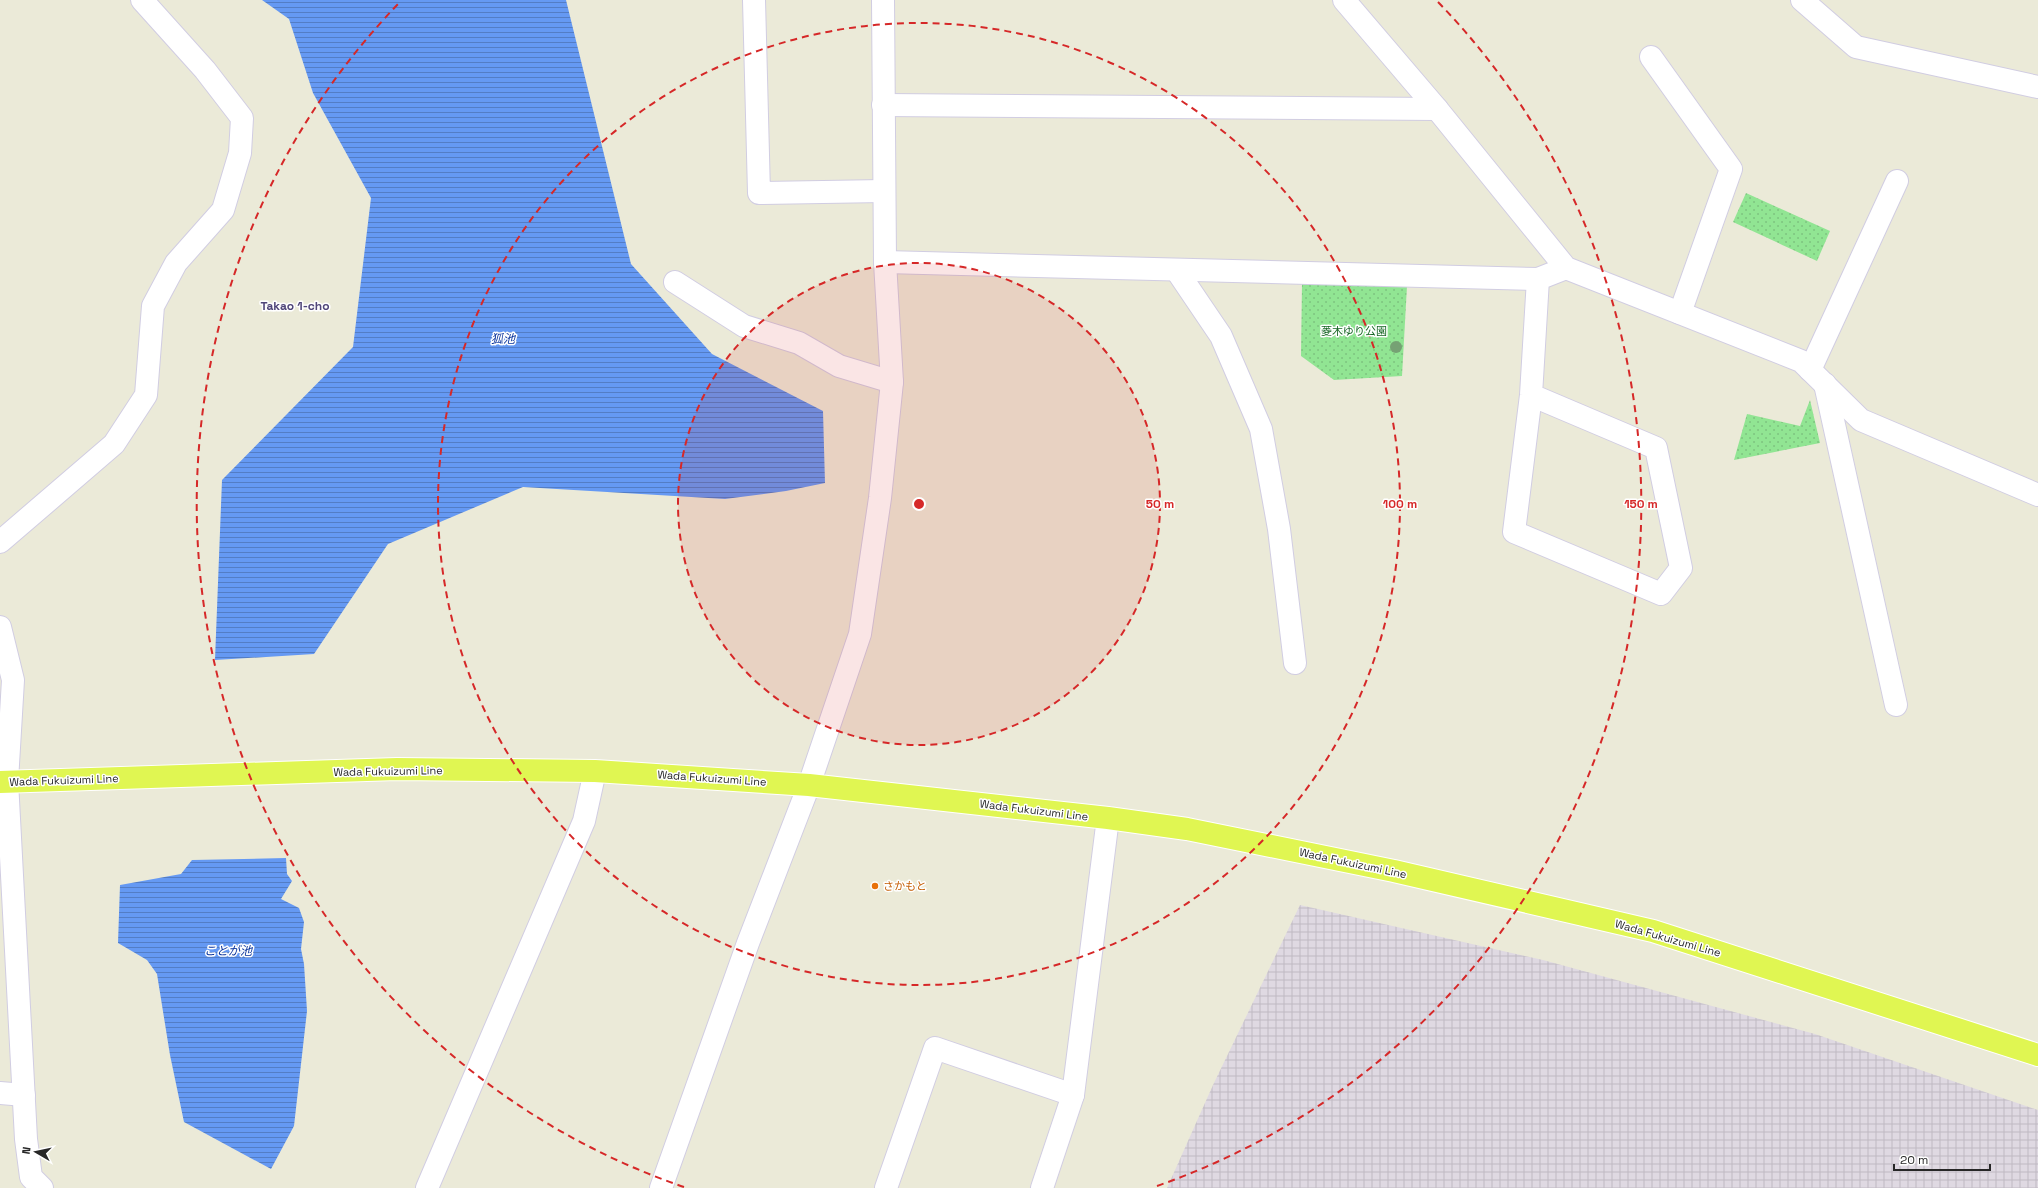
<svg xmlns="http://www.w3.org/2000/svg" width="2038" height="1188" viewBox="0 0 2038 1188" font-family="'Space Grotesk','Noto Sans JP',sans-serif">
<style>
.industrial{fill:url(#industrial-grid)}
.park{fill:url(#park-dots)}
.water{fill:url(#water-rules)}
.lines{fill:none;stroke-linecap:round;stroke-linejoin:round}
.minor-casing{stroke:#d1cde2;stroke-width:24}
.major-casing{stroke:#fff;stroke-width:24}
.minor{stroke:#fff;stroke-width:22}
.major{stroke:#e0f652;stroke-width:22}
.tree{fill:#76a174}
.ring{fill:none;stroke:#d62828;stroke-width:2;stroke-dasharray:7 5}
.food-dot{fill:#e8710a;stroke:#fff;stroke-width:1.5}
.labels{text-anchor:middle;stroke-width:3;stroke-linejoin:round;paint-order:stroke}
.park-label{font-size:11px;fill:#166623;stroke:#fff}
.street-label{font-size:11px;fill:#272727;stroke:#fff}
.food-label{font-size:11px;fill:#c56008;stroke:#fff;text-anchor:start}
.neighbourhood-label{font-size:12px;font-weight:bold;fill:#504679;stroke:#fff}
.water-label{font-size:12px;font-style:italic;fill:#08329b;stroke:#fff}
.centre{fill:#d62828;stroke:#fff;stroke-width:2}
.ring-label{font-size:12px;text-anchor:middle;font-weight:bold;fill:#d62828;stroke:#fff;stroke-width:3;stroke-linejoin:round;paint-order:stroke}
</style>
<defs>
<pattern id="industrial-grid" width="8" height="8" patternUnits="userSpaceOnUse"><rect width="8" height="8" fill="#dfd9e2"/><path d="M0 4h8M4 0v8" fill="none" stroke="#bfbac2"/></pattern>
<pattern id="park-dots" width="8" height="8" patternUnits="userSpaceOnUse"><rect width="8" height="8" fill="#91e593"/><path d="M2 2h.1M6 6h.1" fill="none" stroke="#7dc47f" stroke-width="1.8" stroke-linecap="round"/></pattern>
<pattern id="water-rules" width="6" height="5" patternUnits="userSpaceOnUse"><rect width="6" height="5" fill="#6599f3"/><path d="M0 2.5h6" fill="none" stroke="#537dc5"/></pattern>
</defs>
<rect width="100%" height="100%" fill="#ebead8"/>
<path class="industrial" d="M1300,905L1543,960L1815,1034L2038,1110V1188H1167L1213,1085Z"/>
<g class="park">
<path d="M1746,193L1830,231L1817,261L1733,222Z"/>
<path d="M1302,283L1407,286L1402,376L1334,380L1301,356Z"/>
<path d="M1810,400L1820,443L1734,460L1747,414L1800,426Z"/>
</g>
<g class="water">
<path d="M262,0H566L631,264L712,354L823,411L825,483L786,491L725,499L523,487L388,544L314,654L215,660L222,480L353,347L371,198L313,93L289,19Z"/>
<path d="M286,858L287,874L292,881L281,899L299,908L304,922L301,949L304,964L307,1011L294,1126L271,1169L184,1122L170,1055L157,974L147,960L118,943L120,885L181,874L192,860Z"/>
</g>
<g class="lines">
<g class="minor-casing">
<g id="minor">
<path d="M754,0L759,193L884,191"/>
<path d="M1344,0L1437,109L1566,268L1801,361L1861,420L2038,495"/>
<path d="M1802,0L1856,47L2038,87"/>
<path d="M1651,57L1731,169L1680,313"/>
<path d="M883,105L1437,109"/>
<path d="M885,262L1538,279"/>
<path d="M1177,271L1221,336L1261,429L1279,529L1295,663"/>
<path d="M675,282L744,326L799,343L839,366L892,382"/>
<path d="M1810,370L1897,181"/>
<path d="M1825,384L1896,705"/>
<path d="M1531,395L1656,448L1681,568L1661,594L1514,532L1531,395L1538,279L1566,268"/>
<path d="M0,542L114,444L146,395L153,306L176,263L223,210L240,153L242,118L205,70L142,0"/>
<path d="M0,627L13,680L7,781L26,1139L31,1177L42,1188"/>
<path d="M0,1093L24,1095"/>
<path d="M427,1188L584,821L595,771"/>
<path d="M661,1188L748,943L809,785L860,634L880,498L892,382L885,262L883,0"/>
<path d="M886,1188L935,1048L1073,1095"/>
<path d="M1042,1188L1073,1095L1108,818"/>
</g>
</g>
<g class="major-casing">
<path id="major" d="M0,782L397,769L595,771L809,785L1108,818L1187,829L1394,871L1653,931L2038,1055"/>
</g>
<use href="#minor" class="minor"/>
<use href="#major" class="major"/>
</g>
<circle class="tree" cx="1396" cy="347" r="6"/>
<circle cx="919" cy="504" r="241" fill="#d62828" fill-opacity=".12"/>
<g class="ring">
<circle cx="919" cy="504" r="241"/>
<circle cx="919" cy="504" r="481"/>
<path d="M684 1187A722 722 0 0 1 400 2M1438 2A722 722 0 0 1 1154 1187"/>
</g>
<circle class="food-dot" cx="875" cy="886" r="4"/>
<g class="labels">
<g class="park-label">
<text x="1354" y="335">菱木ゆり公園</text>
</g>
<g class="street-label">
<text transform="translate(388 771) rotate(-1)" y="4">Wada Fukuizumi Line</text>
<text transform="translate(712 778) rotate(4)" y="4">Wada Fukuizumi Line</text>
<text transform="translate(64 780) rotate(-2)" y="4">Wada Fukuizumi Line</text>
<text transform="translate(1034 810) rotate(7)" y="4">Wada Fukuizumi Line</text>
<text transform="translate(1353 863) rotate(12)" y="4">Wada Fukuizumi Line</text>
<text transform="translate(1668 938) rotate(16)" y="4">Wada Fukuizumi Line</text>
</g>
<g class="food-label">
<text x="883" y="890">さかもと</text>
</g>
<g class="neighbourhood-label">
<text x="295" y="310">Takao 1-cho</text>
</g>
<g class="water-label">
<text x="503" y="343">狐池</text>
<text x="228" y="955">ことが池</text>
</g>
</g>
<circle cx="919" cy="504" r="6" class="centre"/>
<g class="ring-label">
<text x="1160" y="508">50 m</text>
<text x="1400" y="508">100 m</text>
<text x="1641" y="508">150 m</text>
</g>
<g transform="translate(36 1152) rotate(279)" stroke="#ffffff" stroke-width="3" paint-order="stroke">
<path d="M0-3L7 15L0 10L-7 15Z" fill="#272727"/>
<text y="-6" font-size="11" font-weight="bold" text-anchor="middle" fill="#272727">N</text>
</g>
<path d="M1894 1164v6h96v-6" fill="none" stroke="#272727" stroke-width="2"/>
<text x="1900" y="1164" font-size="12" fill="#272727" stroke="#ffffff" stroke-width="3" paint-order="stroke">20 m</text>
</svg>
